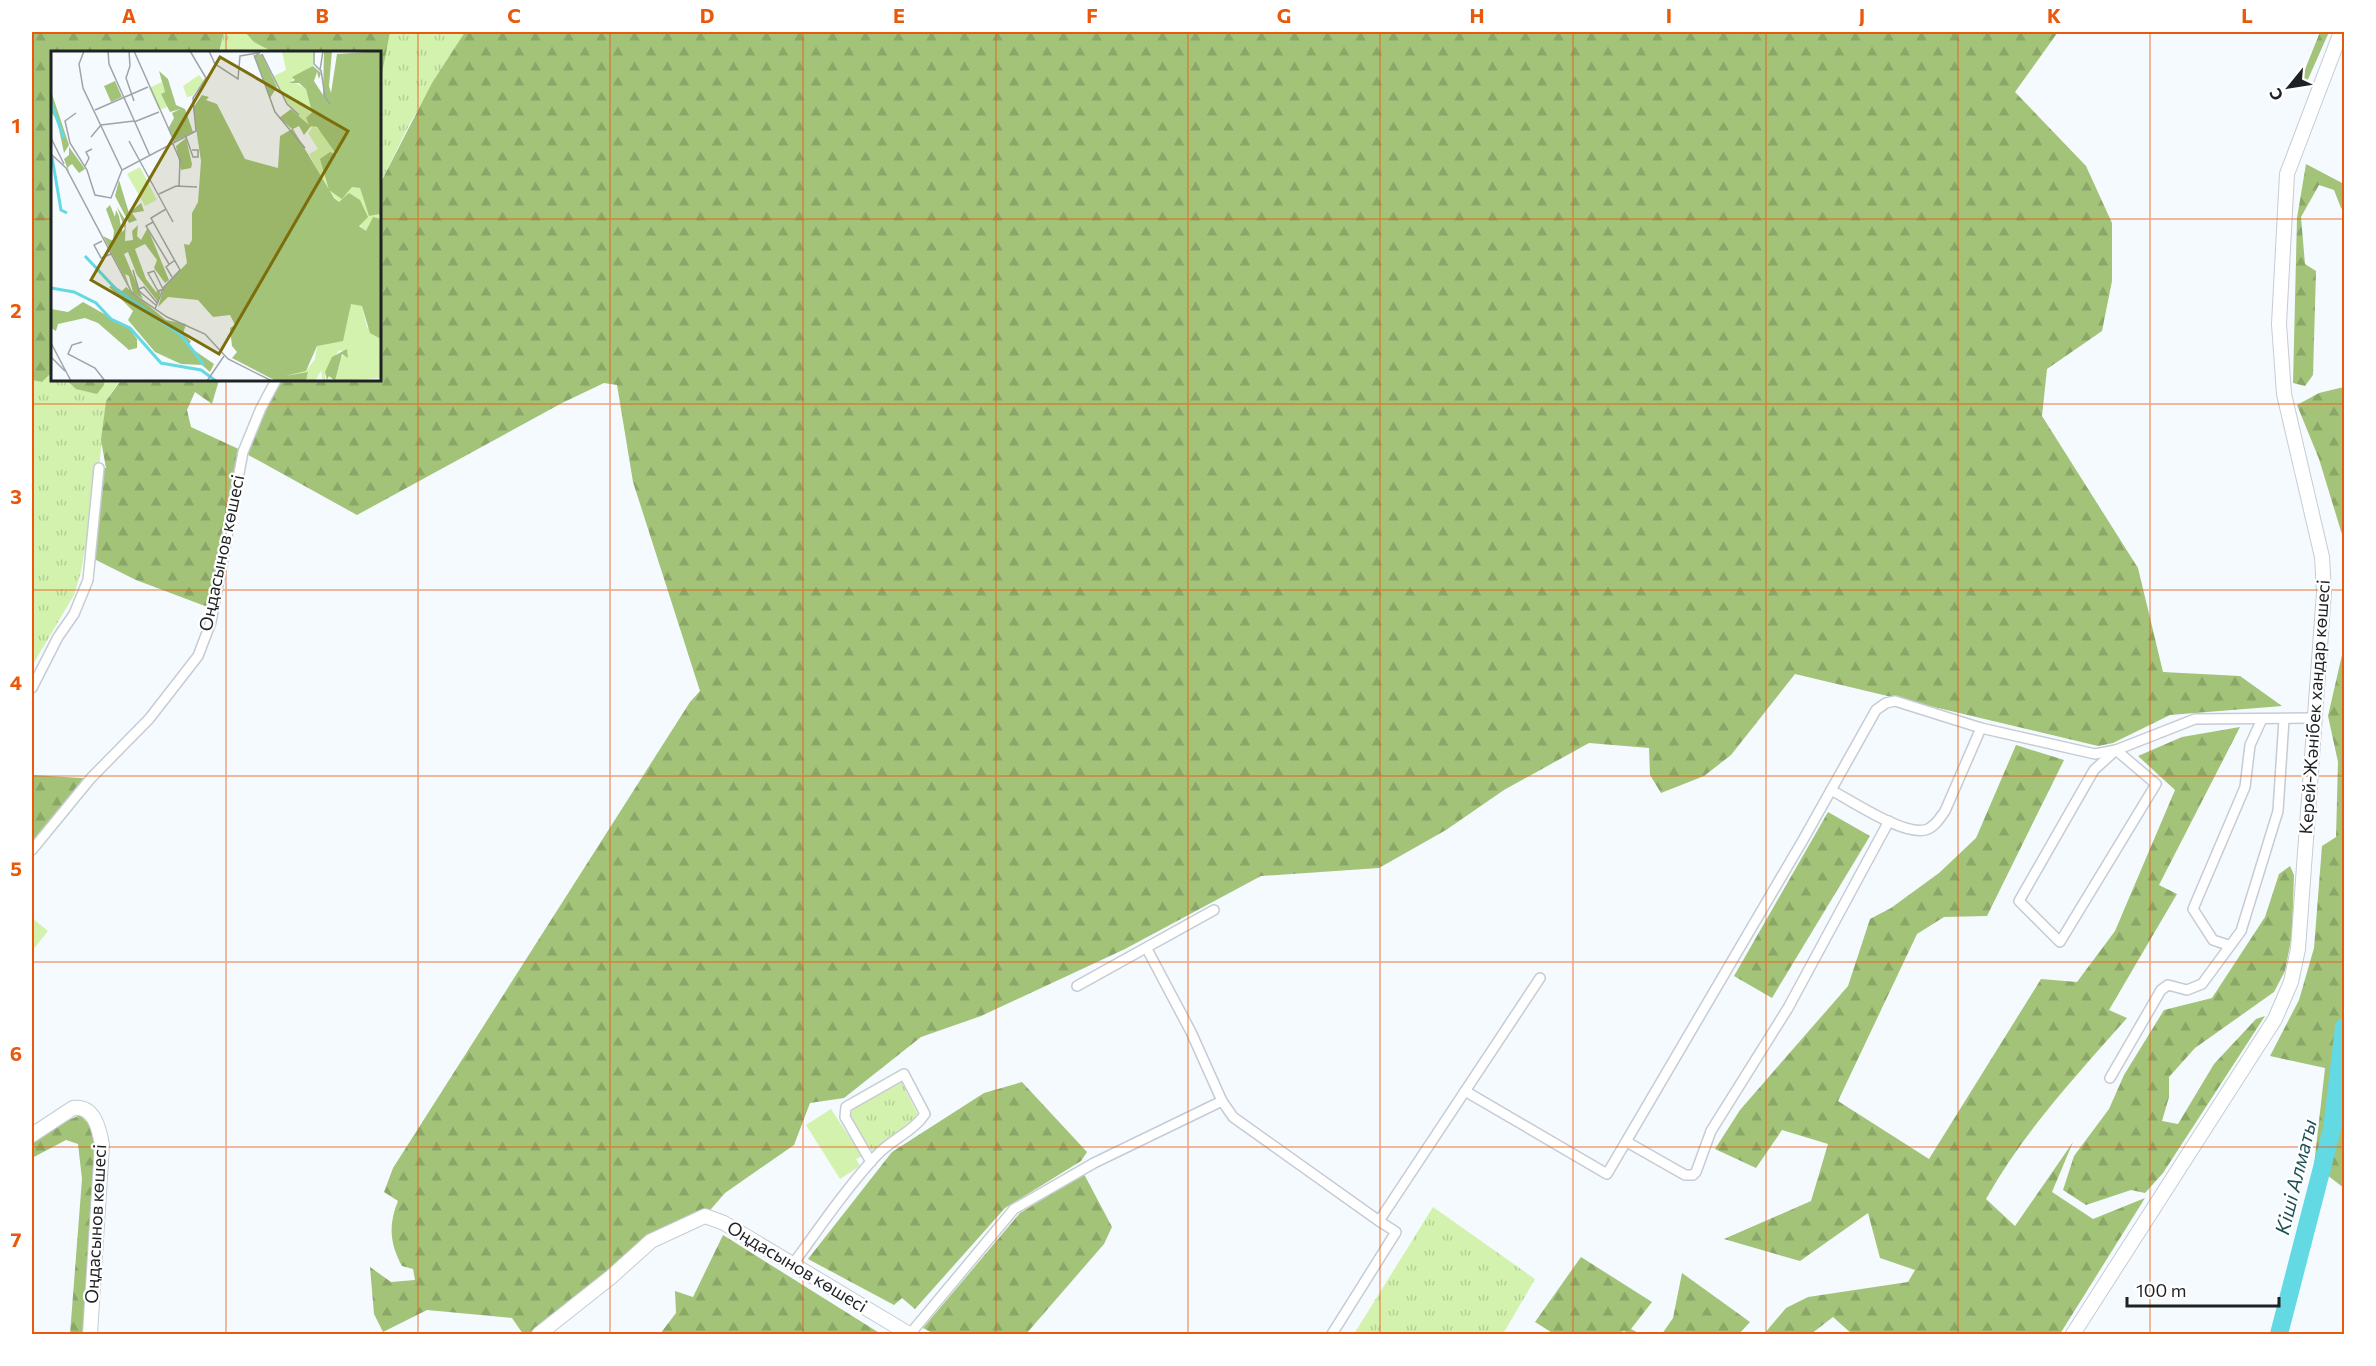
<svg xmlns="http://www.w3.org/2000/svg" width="2376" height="1366" viewBox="0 0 2376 1366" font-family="Commissioner,sans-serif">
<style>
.grass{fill:url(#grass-tufts)}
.forest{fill:url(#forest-firs)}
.green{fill:#d3f2ae}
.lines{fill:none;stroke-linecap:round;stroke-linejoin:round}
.river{stroke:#63d9e3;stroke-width:18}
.street-casing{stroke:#c5ccd4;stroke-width:12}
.secondary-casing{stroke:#c5ccd4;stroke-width:16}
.street{stroke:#fff;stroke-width:9}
.secondary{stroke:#fff;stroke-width:14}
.grid{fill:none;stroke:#e8590c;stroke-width:1.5;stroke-opacity:0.55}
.labels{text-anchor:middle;stroke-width:4.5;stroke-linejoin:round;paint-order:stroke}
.street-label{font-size:18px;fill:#1f2225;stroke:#fff}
.water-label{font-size:20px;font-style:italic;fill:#1e5256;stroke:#fff}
.inset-river{fill:none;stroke:#63d9e3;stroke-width:3}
.inset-road{fill:none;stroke:#9fa4a8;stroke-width:1.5}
.view{fill:#7c6e0b;fill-opacity:0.15;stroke:#7c6e0b;stroke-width:3}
.inset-edge{fill:none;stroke:#1f2225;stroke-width:3}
.neatline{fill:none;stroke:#e8590c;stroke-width:2}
.grid-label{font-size:20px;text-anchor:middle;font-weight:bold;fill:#e8590c}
</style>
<defs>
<pattern id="grass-tufts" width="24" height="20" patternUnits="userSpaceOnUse" patternTransform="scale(1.5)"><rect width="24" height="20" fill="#d3f2ae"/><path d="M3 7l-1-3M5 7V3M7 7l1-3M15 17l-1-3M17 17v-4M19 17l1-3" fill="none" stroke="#b5cf96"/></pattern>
<pattern id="forest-firs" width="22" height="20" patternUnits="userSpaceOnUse" patternTransform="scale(1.5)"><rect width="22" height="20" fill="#a2c378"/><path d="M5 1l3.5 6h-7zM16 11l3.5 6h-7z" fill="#8ba768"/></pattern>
</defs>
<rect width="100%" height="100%" fill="#f5faff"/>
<g class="grass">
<path d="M224,32H465L410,123L380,184V52H219Z"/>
<path d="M52,372V380H66L76,389L104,385L105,380H120L106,401L99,468L81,572L74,595L32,666V380L42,382Z"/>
<path d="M901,1081L918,1115L877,1150H872L849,1118L854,1107Z"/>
<path d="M1433,1207L1535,1279L1503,1334H1354Z"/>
</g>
<g class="forest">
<path d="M32,32H224L219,52H52V372L42,382L32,380Z"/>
<path d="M245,32H390L380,83V52H273L254,42Z"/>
<path d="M465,32H2058L2015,92L2086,166L2112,223V281L2102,331L2047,369L2042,416L2138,568L2163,672L2240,676L2282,706L2170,715L2113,743L2098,746L1795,674L1731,755L1704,776L1661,793L1650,775L1649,748L1589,743L1504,790L1446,830L1379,868L1261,876L1125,949L981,1016L921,1037L844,1098L810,1103L794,1145L725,1193L705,1216L651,1241L538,1334H523L512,1318L427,1310L383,1332L374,1314L370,1267L391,1282L415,1280L413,1269L402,1266C390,1244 388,1225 398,1201L384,1192L393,1168L690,702L700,691L633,482L617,385L604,383L562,403L357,515L243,452L227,509L221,574L213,609L136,580L90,557L99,468H106L101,440L106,401L121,380H219L212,404L195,392L187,410L191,427L243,451L280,380H380V184L432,83Z"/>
<path d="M2320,32H2329L2305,86L2300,82Z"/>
<path d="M2306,164L2344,184V210L2341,208L2334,190L2319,185L2301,217L2305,264L2316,271L2313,375L2305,386L2293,383L2297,218Z"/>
<path d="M66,380H105L104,385L97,394L76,389Z"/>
<path d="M2344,387V541L2319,459L2297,405L2319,393Z"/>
<path d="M2344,646L2343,1160L2344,1188L2314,1165L2325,1068L2270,1056L2299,1000L2314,948L2322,846L2336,837L2338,762L2328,716Z"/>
<path d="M2240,727L2159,885L2177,894L2109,1010L2127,1018C2076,1076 2024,1131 1986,1199L2015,1226L2073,1142L2052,1192L2093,1219L2145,1198L2060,1334H1852L1833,1317L1811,1334H1764L1786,1308L1808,1297L1908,1282L1915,1270L1880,1258L1868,1213L1800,1261L1724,1239L1811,1201L1828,1144L1782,1130L1756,1168L1715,1149L1740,1110L1848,986L1870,919L1891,908L1939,873L1976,838L2016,745L2064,760L1987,916L1944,917L1917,934L1838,1101L1929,1159L2041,979L2077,982L2115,931L2175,790L2138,756L2182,737Z"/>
<path d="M32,775L97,779L32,850Z"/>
<path d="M1828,812L1870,836L1772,998L1734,976Z"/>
<path d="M2290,866L2294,875L2292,935L2285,971L2274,992L2195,1048L2169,1077V1097L2162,1121L2178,1124L2214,1064L2256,1019L2265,1016L2163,1173L2145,1193L2131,1190L2086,1205L2063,1190L2074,1156L2109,1109L2124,1075L2164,1010L2212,998L2265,917L2279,874Z"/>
<path d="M1022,1082L1087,1152L1081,1161L1005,1208L915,1309L902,1298L894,1305L808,1259L892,1152L984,1093Z"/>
<path d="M80,1115L89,1124L94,1138L92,1232L85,1334H70L82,1179L78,1144L66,1140L32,1158V1143L60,1124Z"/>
<path d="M1084,1174L1112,1227L1104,1244L1026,1334H934L923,1328L1020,1213Z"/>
<path d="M723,1235L881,1334H660L676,1313L675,1291L693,1297Z"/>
<path d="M1581,1257L1652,1302L1631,1329L1640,1334H1629L1624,1331L1617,1334H1554L1535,1322Z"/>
<path d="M1682,1273L1750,1322L1739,1334H1662L1673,1318Z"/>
</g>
<g class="green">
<path d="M32,918L48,931L32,951Z"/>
<path d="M831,1109L862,1156L856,1159L860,1166L840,1179L806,1125Z"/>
</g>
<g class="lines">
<path class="river" d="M2279,1334L2332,1129L2344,1027"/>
<g class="street-casing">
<g id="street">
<path d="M32,688L58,637L74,614L88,580L99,468"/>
<path d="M2116,750L2156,784L2060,942L2019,901L2094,770Z"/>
<path d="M1831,790C1852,801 1902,835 1925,830C1934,828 1940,818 1945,811L1981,728"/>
<path d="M32,850L91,778L149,719L198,656L211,622L243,452L261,408L276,380"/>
<path d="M2228,945L2213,940L2193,909L2245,787L2250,745L2262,719"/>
<path d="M1147,949L1191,1032L1222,1101L1233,1117L1379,1221"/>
<path d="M1077,986L1214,910"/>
<path d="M2110,1078L2161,990L2168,985L2187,990L2202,984L2241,931L2278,811L2284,719"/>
<path d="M1465,1091L1607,1174L1803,840L1876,710L1886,703L1895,701L1981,728L2095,754L2116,750L2195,719L2314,718"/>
<path d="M1627,1142L1685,1175H1693L1696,1172L1711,1131L1788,1008L1889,821"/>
<path d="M793,1264C820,1227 845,1190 876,1156C890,1140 913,1132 925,1114L904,1074L846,1107L845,1117L871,1162"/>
<path d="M910,1334L1014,1209L1094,1163L1222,1101"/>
<path d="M1332,1334L1396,1232L1379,1221L1540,978"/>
</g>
</g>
<g class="secondary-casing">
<g id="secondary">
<path d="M32,1135L73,1108C94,1105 99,1128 102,1145L90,1334"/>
<path d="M539,1334L611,1277L651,1241L705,1216L724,1223L909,1334"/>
<path d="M2073,1334L2275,1019L2291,982L2298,949L2324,592L2322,557L2284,394L2279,324L2287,174L2341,32"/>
</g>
</g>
<use href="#street" class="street"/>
<use href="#secondary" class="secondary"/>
</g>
<path class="grid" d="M226,32V52M418,32V1334M610,32V1334M803,32V1334M996,32V1334M1188,32V1334M1380,32V1334M1573,32V1334M1766,32V1334M1958,32V1334M2150,32V1334M32,219H52M380,219H2344M226,380V1334M32,404H2344M32,590H2344M32,776H2344M32,962H2344M32,1147H2344"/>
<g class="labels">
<g class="street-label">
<text transform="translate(222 553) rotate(-78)" y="6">Оңдасынов көшесі</text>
<text transform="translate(2315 707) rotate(-86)" y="6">Керей-Жәнібек хандар көшесі</text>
<text transform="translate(96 1224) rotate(-87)" y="6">Оңдасынов көшесі</text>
<text transform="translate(797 1267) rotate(31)" y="6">Оңдасынов көшесі</text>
</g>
<g class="water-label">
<text transform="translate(2296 1177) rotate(-76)" y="7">Кіші Алматы</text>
</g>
</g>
<g transform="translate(51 51)">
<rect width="330" height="330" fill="#f5faff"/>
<path d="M231,0H262V15L240,30L255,37L261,59L255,69L273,83L285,101L292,117L289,133L296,142L301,136L309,137L317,161L329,162L330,168H323L315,181L307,172L311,154L293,148L288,151L276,138L258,103L267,98L257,82L261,77L237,54L221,26L235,19ZM148,24L153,30L141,45L136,46L132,35ZM111,31L114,41L110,43L117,56L108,59L98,37ZM89,116L106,149L94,155L76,123ZM300,252L311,255L316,276L330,288V327L284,330L290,306L297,302L288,299L274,321V328L278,329V325L280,330H272L270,320L264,330H255L257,322L233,325L255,320L264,308L266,295L293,275Z" fill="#d3f2ae"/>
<path d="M273,0H281L278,35L280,42L286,3L330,0V166L328,163L318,165L309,137L301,136L291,148L278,139L269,108L279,101L286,104L266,76L260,75L253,84L248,75L242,78L283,147L288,151L298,142L309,149L317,166L308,175L315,180L322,166L330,168V288L319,282L311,255L300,253L292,290L266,295L255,320L234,325L257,321L255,330H225L181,307L186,301L181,295L179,277L184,274L179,264L162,266L147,249L117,246L107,256L113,236L136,212L133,193L138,194L141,189V162L147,151L150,110L142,57L151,44L158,46L155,49L166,53L194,108L227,117L229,85L241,78L228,67L240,58L258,74L255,67L261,61L255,38L248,32H238L244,29L241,26L262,15L270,22L268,28L266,21L263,30L272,44ZM211,3L226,36L219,47L202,4ZM108,20L117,28L125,54L134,58L142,81L124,90L117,78L123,67L121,62L129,58L119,61L110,43L114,41ZM64,30L71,46L60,51L53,35ZM0,40L18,94L13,102L6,69L0,61ZM135,87L141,113L140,117L130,119L125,95ZM18,96L34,118L28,122L21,113L17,116L18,122L13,108L18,104ZM68,129L78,162L90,152L93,160L81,162L86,169L78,172L64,145ZM59,154L64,166L65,159L68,165L71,181L74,178L66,156L75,170L74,190L82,189L81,180L87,174L86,185L90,189L96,178L99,183L118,229L114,232L103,217L106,209L94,193L84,198L95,228L105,241L110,239L107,251L86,224L77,201L73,203L92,248L82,242L78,225L74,223L79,237L52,185L62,190L63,180L55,158ZM62,234L71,240L75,236L115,269L135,273L132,283L140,290L137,295L163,313L159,321L151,314L130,313L104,301L77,269L82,260L58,236ZM32,251L78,277L86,288V297L78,299L47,272L34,267L7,273L5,280L0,277V258L17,261ZM296,298L297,307L291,303L284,330L278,325L276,329L274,321L281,306Z" fill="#a2c378"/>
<path class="inset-river" d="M0,52L13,87M1,106L10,159L16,162M34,205L65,238L130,284L153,314M0,237L23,241L45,252L60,268L79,277L110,312L150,319L165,330"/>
<path class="inset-road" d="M33,0L28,13L32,37L71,119M57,0L58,13L99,105M78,0L79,15L75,27L83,50M83,0L124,92M158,0L164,13L187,28L189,5L207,2M263,0V13L269,19L272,0M209,1L204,6L224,61L254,97M211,3L236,53L248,64M270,19L274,46L279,53M44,59L97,36M25,62L14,70L19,92L36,119L44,144L60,147L71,119L145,80L142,47L155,27L139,0M83,71L108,61M40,86L50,74L83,70M135,86L142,106H147V99H141M0,87L13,113M78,90L122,171M122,93L129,109L128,135M0,103L15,117L81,242L116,266L154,283L177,308L221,330M34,115L38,107L35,101L41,98M108,143L125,135L146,136M102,171L95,175L118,213M51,190L43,194L50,207L60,203M82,219L88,240L106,255M103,220L112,238L107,240L97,222ZM121,226L115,216L124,209M88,238L93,236L107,253M104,258L113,236L129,219L100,167L115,158M31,291L21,294L17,303L44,317L54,330M0,292L20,330M0,306L14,320M156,330L173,305"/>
<path class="view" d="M169,6L297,80L168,303L40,229Z"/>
<rect width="330" height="330" class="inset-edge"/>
</g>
<rect width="2376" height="1366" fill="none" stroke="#ffffff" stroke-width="66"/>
<g transform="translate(2289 87) rotate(240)" stroke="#ffffff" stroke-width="4.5" paint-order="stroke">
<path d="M0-4.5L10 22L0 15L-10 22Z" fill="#1f2225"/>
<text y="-9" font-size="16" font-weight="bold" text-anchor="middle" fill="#1f2225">С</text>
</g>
<path d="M2127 1297v9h152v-9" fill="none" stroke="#1f2225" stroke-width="3"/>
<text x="2136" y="1297" font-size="18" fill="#1f2225" stroke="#ffffff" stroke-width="4.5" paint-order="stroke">100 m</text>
<rect x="33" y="33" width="2310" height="1300" class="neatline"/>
<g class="grid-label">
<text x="129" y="23">A</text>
<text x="322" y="23">B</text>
<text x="514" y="23">C</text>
<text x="707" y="23">D</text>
<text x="899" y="23">E</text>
<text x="1092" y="23">F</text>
<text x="1284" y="23">G</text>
<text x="1477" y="23">H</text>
<text x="1669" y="23">I</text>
<text x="1862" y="23">J</text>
<text x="2054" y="23">K</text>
<text x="2247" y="23">L</text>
<text x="16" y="133">1</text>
<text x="16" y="318">2</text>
<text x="16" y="504">3</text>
<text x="16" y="690">4</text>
<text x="16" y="876">5</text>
<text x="16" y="1061">6</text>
<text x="16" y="1247">7</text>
</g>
</svg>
